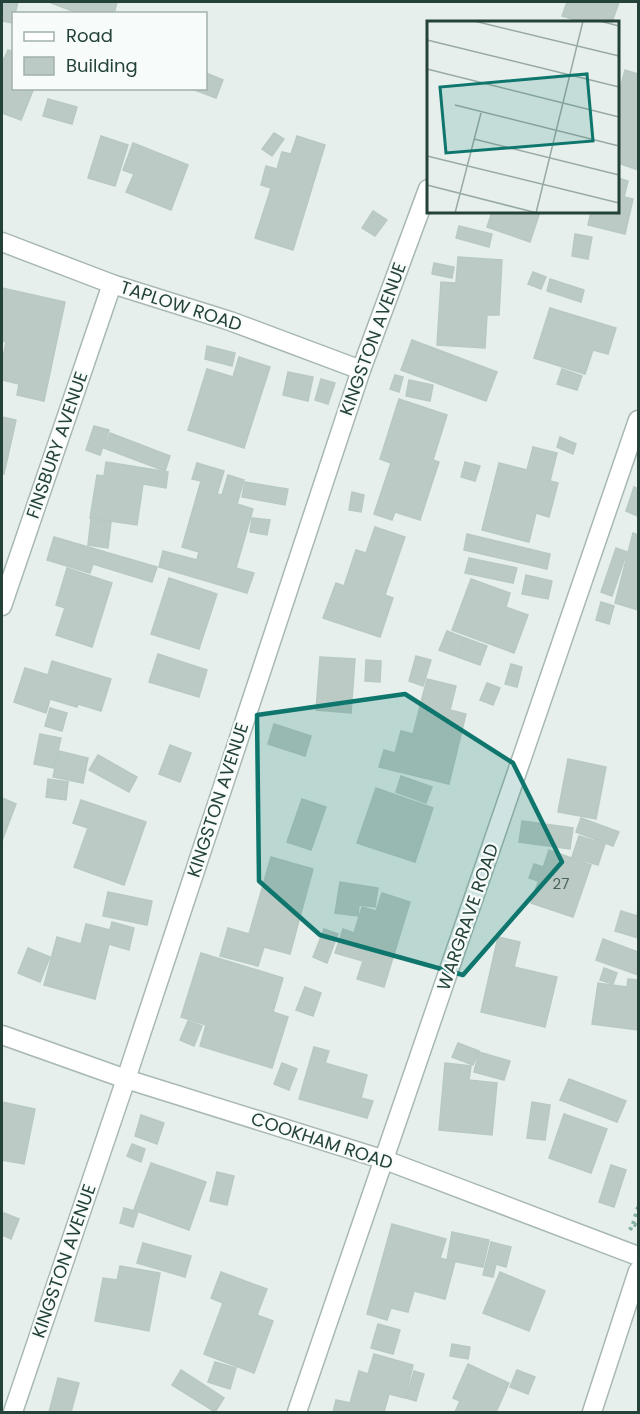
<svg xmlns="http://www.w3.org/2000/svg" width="640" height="1414" viewBox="0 0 640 1414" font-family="Poppins,sans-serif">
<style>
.building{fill:#bbcac4;stroke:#b8c9c2;stroke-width:1.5}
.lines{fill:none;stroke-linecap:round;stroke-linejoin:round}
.minor-casing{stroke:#a8b8b2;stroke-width:21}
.path{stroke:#86b3a5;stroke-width:4;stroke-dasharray:3 4.5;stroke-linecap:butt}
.minor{stroke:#fff;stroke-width:18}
.marked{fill:#0f766e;fill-opacity:0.2;stroke:#0f766e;stroke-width:4.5;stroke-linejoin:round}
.labels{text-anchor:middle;stroke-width:4.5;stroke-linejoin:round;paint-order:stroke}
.number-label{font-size:15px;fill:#4a645c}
.street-label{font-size:18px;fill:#24423a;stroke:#f7fbf9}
.inset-road{fill:none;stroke:#98aaa4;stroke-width:1.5}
.view{fill:#0f766e;fill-opacity:0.15;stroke:#0f766e;stroke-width:3}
.inset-edge{fill:none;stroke:#24423a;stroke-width:3}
</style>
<rect width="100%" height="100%" fill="#e6efeb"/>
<g class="building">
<path d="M2,2H18L15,14H14V23L2,21Z"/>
<path d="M49,2H117L114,14H80Z"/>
<path d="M567,2H619L612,22H582L562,16Z"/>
<path d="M8,50L14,52V88H34L21,120L2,113V58L4,59Z"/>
<path d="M625,70L638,74V170L618,163V96Z"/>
<path d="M206,73L223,80L216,98L192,89L206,88Z"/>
<path d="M48,99L77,107L72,124L43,116Z"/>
<path d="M274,133L284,139L272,156L262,149Z"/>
<path d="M101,136L128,145L115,186L88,178Z"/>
<path d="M297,136L325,145L293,250L255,238L271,188L261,185L266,166L277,169L282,152L291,154Z"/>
<path d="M133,143L188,165L171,210L126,192L134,174L123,170Z"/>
<path d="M618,178L628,181L624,197L633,199L625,234L588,225L591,212H618Z"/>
<path d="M373,211L387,220L375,236L362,228Z"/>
<path d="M492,212H540L530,242L487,227Z"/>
<path d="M459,226L492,234L489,247L456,238Z"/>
<path d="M575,234L592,237L588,259L572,256Z"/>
<path d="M458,257L502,260L499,315H487L485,348L437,345L441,282L456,283Z"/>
<path d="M434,263L454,267L452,278L432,274Z"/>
<path d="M533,272L546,277L541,289L528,284Z"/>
<path d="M550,279L584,290L581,302L547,291Z"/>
<path d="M2,288L65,302L44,401L17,395L19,384L2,380V363L6,342L2,341Z"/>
<path d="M550,308L616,328L608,354L593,350L585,374L534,358Z"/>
<path d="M412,340L497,372L486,401L401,370Z"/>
<path d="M207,346L235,353L232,366L205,359Z"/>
<path d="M239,357L270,367L244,448L188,430L207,369L233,377Z"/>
<path d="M562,369L582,376L577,390L557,384Z"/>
<path d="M288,372L313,377L308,401L283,395Z"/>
<path d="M395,375L403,377L399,392L390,389Z"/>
<path d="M321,379L335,383L328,404L315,400Z"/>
<path d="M409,380L433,385L430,401L406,396Z"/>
<path d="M399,399L447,415L433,460L439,462L420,520L395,512L392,520L374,514L391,463L380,459Z"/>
<path d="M2,417L16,420L4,474L2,473Z"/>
<path d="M94,426L109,430L100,455L86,450Z"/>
<path d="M110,433L170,456L165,471L104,448Z"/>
<path d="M560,437L576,444L573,454L557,447Z"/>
<path d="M533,447L557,453L550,481L558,483L549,517L536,513L529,542L482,530L499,463L527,470Z"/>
<path d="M106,462L168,472L166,488L143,484L137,525L90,518L97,475L104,476Z"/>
<path d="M465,462L480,466L475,481L461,477Z"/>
<path d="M197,463L224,471L217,494L222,495L228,475L244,480L237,504L253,509L236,568L254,573L247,593L159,567L163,551L197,560L199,552L182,547L201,481L192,479Z"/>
<path d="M245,482L288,489L285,505L242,497Z"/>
<path d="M634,487L638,489V516L626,511Z"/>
<path d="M352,492L364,495L361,512L349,510Z"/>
<path d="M252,518L270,520L267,535L250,532Z"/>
<path d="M91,519L111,522L108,548L88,545Z"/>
<path d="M375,527L405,537L385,595L393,598L380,637L323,618L336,583L344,586L356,550L366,553Z"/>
<path d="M633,533L638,535V610L615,603Z"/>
<path d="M467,534L550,554L547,569L464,550Z"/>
<path d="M54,537L157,567L152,582L93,564L90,573L47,560Z"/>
<path d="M616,548L627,552L612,596L601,592Z"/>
<path d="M469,558L517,568L513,583L465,573Z"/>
<path d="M67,568L112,583L92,647L56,635L65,608L56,605Z"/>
<path d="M526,575L552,581L548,599L522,594Z"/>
<path d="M169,578L217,594L199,649L151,634Z"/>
<path d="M471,579L510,593L506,607L528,615L514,653L452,630Z"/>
<path d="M601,602L614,606L609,624L596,620Z"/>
<path d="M447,631L465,638L458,657L439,650Z"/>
<path d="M465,638L487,646L480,665L458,657Z"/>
<path d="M158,654L207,670L199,697L149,682Z"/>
<path d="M416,656L431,660L423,686L409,681Z"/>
<path d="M320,657L355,659L351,713L316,710Z"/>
<path d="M366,660L381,661L380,682L365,681Z"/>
<path d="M52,661L111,679L101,711L78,704L77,707L50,699L46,713L14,702L25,668L48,675Z"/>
<path d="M511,664L522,667L517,687L505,684Z"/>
<path d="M427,679L456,686L450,710L466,714L449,784L379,767L384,750L395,753L401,731L413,734Z"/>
<path d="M487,683L500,688L493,705L480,700Z"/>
<path d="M50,708L67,713L62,731L45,726Z"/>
<path d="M274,724L311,736L305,756L268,744Z"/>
<path d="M40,734L61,738L54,768L34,764Z"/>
<path d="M170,745L191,753L180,782L159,774Z"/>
<path d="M59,751L88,758L83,783L53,777Z"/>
<path d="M98,755L137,777L129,792L89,770Z"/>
<path d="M568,759L606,767L596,819L558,812Z"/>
<path d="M401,776L432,787L426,803L396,792Z"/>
<path d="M48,779L68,782L66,800L46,797Z"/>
<path d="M376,788L433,808L415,862L357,843Z"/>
<path d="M2,798L16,804L2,841Z"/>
<path d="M302,799L326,807L311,850L287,842Z"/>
<path d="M81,800L146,822L124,885L74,867L88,828L73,823Z"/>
<path d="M581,818L619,832L613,846L576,832Z"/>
<path d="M522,821L573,828L570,849L519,842Z"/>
<path d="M579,836L605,844L598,865L572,857Z"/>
<path d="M549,850L591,865L573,917L531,903Z"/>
<path d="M271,857L313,869L290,954L264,947L258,966L220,956L228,928L249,934Z"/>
<path d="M534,864L543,867L538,881L529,878Z"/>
<path d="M340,882L378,888L375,907L359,905L358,916L335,913Z"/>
<path d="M108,892L152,901L147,925L103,916Z"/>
<path d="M382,893L410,902L384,987L357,979L363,961L335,953L343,929L354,933L362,907L376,911Z"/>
<path d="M638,909V938L615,931L621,911L637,916Z"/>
<path d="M112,922L134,928L129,950L109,944L95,999L44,985L57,937L81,944L86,924L110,930Z"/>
<path d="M324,929L338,934L327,963L313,957Z"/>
<path d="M498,937L520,942L514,967L557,977L545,1027L481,1012Z"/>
<path d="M603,939L638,952V975L596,960Z"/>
<path d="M28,948L50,957L40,982L18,973Z"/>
<path d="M201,953L283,978L273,1012L288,1017L272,1068L200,1046L206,1025L181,1017Z"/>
<path d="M604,968L617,973L613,984L600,980Z"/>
<path d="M628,979L638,980V1030L592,1024L598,983L627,987Z"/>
<path d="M305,987L321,993L313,1016L296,1010Z"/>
<path d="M188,1021L202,1026L194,1046L180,1040Z"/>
<path d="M458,1043L479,1051L473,1065L452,1057Z"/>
<path d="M314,1047L329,1051L325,1063L367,1075L361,1098L373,1101L367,1118L299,1099Z"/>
<path d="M479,1052L510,1061L504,1080L474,1072Z"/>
<path d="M282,1063L297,1069L289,1090L274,1084Z"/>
<path d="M445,1063L471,1066L469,1080L497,1083L492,1135L439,1130Z"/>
<path d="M569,1079L626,1101L617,1122L560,1100Z"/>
<path d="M2,1102L35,1109L24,1164L2,1160Z"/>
<path d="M532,1102L550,1105L545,1140L527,1138Z"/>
<path d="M564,1114L607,1129L591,1173L549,1158Z"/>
<path d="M141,1115L164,1123L157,1144L135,1136Z"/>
<path d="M132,1144L145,1149L141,1162L127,1156Z"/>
<path d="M151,1163L206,1182L189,1230L134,1210Z"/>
<path d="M611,1165L626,1170L614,1207L599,1202Z"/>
<path d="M217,1172L234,1176L227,1205L210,1201Z"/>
<path d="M124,1208L138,1212L133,1227L120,1223Z"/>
<path d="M4,1213L19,1219L11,1239L2,1235V1220Z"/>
<path d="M392,1224L446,1239L440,1258L455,1262L445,1299L414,1291L408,1312L391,1308L387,1320L367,1314Z"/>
<path d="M452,1232L489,1240L483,1267L447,1260Z"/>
<path d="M491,1242L511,1247L506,1267L496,1264L493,1277L483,1275Z"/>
<path d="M143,1243L191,1256L185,1277L137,1263Z"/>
<path d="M120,1266L160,1273L149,1331L95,1321L103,1278L117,1280Z"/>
<path d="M221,1272L267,1289L257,1315L273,1321L254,1373L204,1354L223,1303L211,1298Z"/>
<path d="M500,1272L545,1291L529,1331L483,1313Z"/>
<path d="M378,1324L400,1330L393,1354L371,1348Z"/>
<path d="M452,1344L470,1347L468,1359L450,1356Z"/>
<path d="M374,1354L413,1365L405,1398L389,1394L384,1412H333L336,1400L350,1403L359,1371L368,1374Z"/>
<path d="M215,1362L236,1368L230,1389L208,1382Z"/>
<path d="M468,1364L509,1383L496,1412H455L460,1401L453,1398Z"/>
<path d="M181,1370L224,1398L215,1412L172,1385Z"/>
<path d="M517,1370L535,1377L528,1394L510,1387Z"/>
<path d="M414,1371L424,1374L416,1401L406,1398Z"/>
<path d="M58,1378L79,1383L71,1412H49Z"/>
</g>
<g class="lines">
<g class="minor-casing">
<g id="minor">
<path d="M2,242L112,284L230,321L361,370"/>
<path d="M2,606L112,284"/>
<path d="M2,1035L126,1079L385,1160L638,1256"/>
<path d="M13,1412L126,1079L361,370L428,189"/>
<path d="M297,1412L638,420"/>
<path d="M592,1412L638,1271"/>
</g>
</g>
<g class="path">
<path d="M633,1224L638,1207"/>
<path d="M630,1230L633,1224L638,1226"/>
</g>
<use href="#minor" class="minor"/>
</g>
<path class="marked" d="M405,694L513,763L562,862L463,975L320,935L259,881L257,715Z"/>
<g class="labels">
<g class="number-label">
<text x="561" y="889">27</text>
</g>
<g class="street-label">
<text transform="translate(181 306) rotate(18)" y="6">TAPLOW ROAD</text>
<text transform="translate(373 339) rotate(-70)" y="6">KINGSTON AVENUE</text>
<text transform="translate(57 445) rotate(-71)" y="6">FINSBURY AVENUE</text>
<text transform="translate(218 800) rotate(-72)" y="6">KINGSTON AVENUE</text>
<text transform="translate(468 917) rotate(-71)" y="6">WARGRAVE ROAD</text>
<text transform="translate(322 1141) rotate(18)" y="6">COOKHAM ROAD</text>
<text transform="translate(64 1261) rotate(-71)" y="6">KINGSTON AVENUE</text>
</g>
</g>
<g transform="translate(427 21)">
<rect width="192" height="192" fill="#e6efeb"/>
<path class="inset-road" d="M47,0L192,35M173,0L192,5M0,19L192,66M0,48L192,96M28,84L192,125M47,118L192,154M0,135L192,182M0,164L110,192M28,192L54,92M109,192L156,0"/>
<path class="view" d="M160,53L166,120L19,132L13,66Z"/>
<rect width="192" height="192" class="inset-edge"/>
</g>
<rect width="640" height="1414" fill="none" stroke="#24423a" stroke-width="6"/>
<rect x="12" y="12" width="195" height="78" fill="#f7fbf9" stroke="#a3b1ad" stroke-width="1.5"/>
<rect x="24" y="32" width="30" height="9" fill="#ffffff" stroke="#a3b1ad" stroke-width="1.5"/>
<text x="66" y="42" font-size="18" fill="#24423a">Road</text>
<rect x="24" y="57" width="30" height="18" fill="#bbcac4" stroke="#a3b1ad" stroke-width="1.5"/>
<text x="66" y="72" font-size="18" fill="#24423a">Building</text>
</svg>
